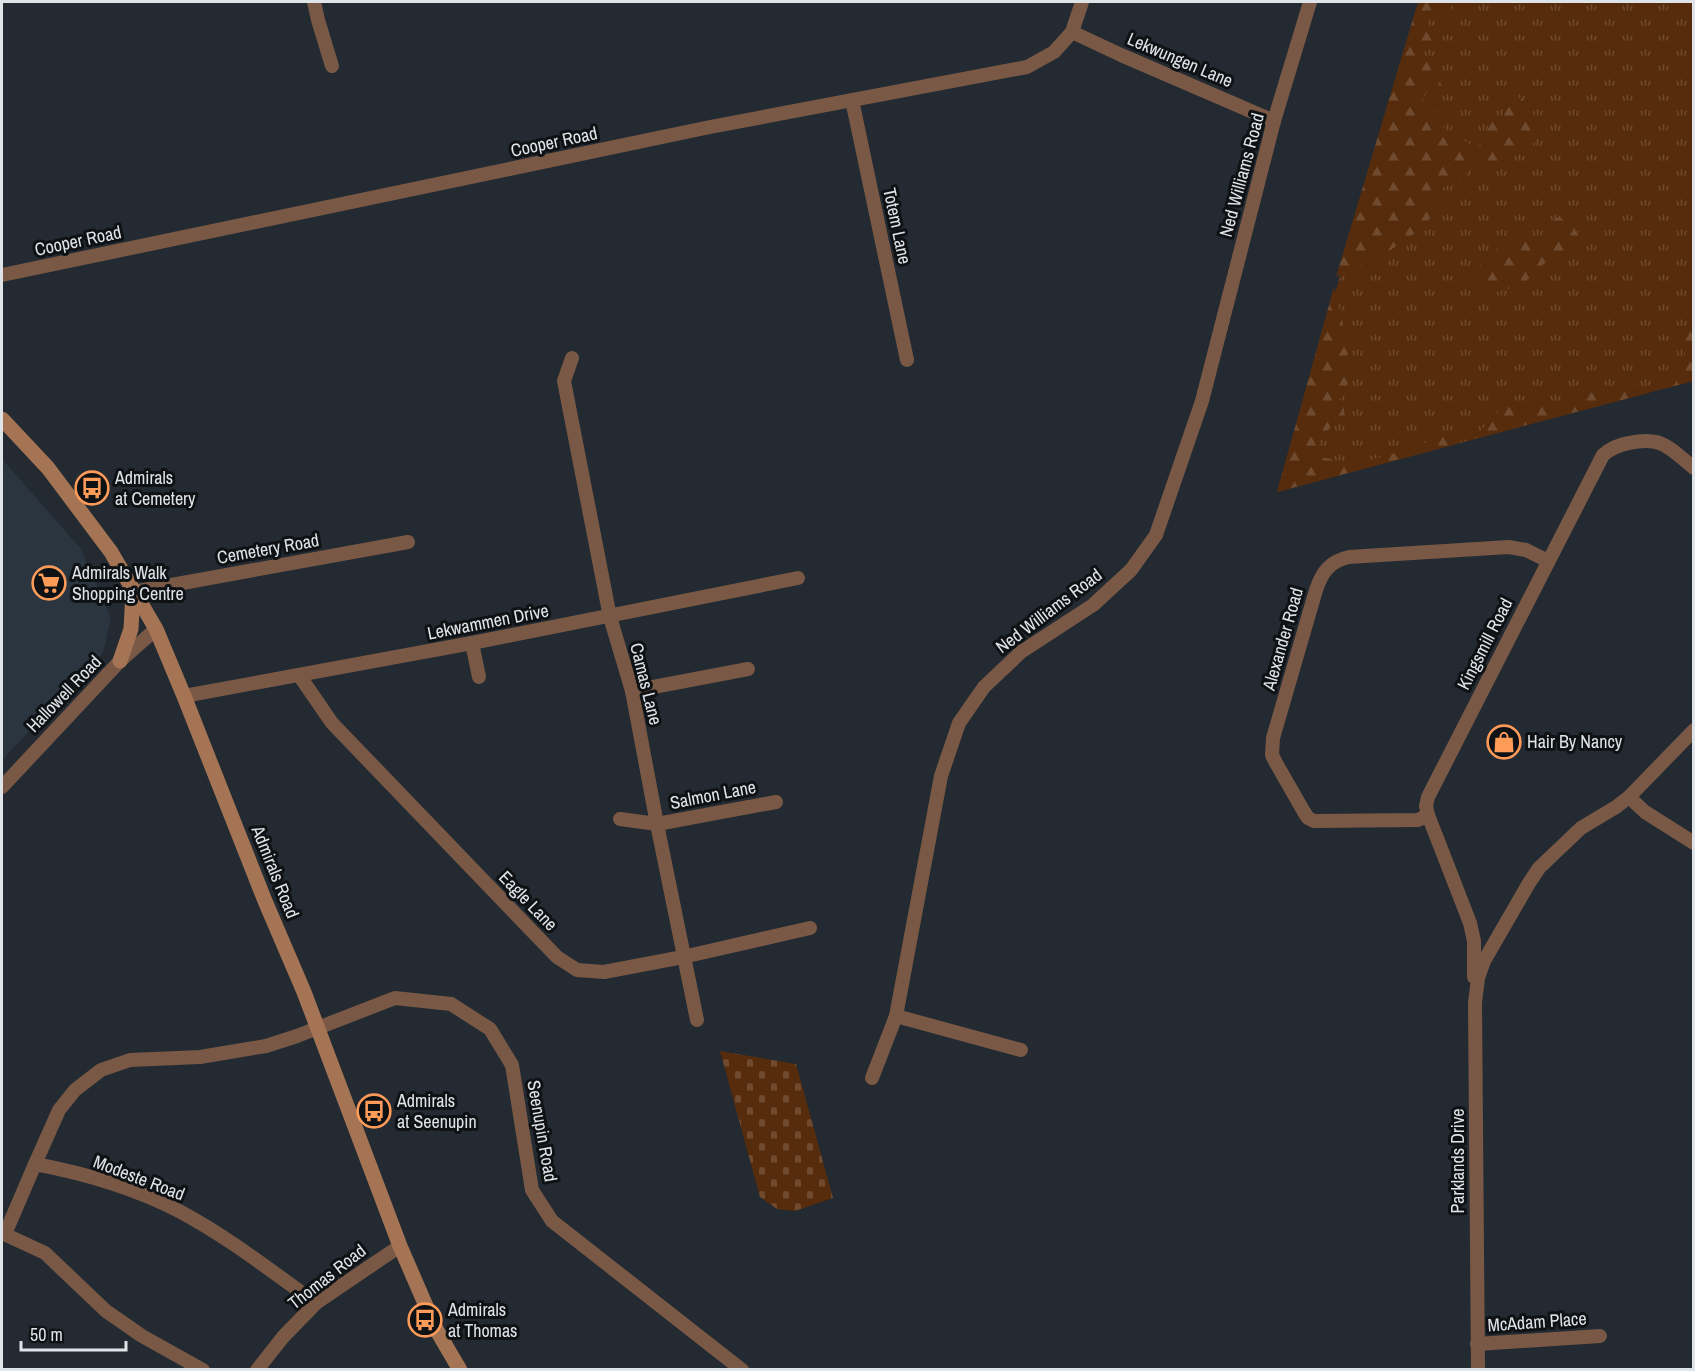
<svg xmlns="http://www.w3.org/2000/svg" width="1695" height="1371" viewBox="0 0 1695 1371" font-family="'Archivo Narrow',sans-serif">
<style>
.built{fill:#2a353f}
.grass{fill:url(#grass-tufts)}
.forest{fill:url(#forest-firs)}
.cemetery{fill:url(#cemetery-stones)}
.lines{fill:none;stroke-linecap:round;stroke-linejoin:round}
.street{stroke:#795946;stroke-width:14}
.secondary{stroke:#a57454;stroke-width:15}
.labels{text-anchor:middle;stroke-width:6;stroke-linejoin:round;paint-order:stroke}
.street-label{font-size:18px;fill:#dfe4e8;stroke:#0f1215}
.poi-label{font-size:18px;fill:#dfe4e8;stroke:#0f1215;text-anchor:start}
</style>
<defs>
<pattern id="grass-tufts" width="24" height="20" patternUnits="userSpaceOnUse" patternTransform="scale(1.5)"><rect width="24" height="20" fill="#572c0c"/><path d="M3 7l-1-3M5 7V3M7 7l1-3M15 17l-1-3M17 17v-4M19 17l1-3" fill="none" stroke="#6f4a2f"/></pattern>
<pattern id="forest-firs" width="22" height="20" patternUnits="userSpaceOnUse" patternTransform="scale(1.5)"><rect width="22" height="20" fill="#572c0c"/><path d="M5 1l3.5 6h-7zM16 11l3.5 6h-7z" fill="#6f4a2f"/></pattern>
<pattern id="cemetery-stones" width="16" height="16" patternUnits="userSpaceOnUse" patternTransform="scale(1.5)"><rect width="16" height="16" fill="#572c0c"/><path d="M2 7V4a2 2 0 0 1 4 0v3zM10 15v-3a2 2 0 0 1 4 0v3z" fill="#6f4a2f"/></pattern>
</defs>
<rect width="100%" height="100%" fill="#232a31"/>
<path class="built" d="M2,459L81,549L111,618L103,653L2,760Z"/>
<path class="grass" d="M1420,2H1693V381L1277,492Z"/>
<g class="forest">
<path d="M1418,2H1447L1454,14L1456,23H1447L1443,14H1430L1428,30L1435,38L1434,44L1425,46L1424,54L1442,86L1440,95L1428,91L1422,99L1436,114L1444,128L1474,147L1484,143L1489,123L1503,115L1511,93L1528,103L1538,122L1535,142C1514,160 1494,164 1467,166L1465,181C1440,188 1437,185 1436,212L1417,232L1386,253L1336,277Z"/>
<path d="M1559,217L1574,226L1579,241L1547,261L1522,285L1489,294L1474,286V271L1493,252L1515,236L1532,242H1548L1552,233L1547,222Z"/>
<path d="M1334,287C1341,314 1353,359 1347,387C1346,393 1343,395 1339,399L1343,403L1345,417L1335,421L1320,441L1315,456L1357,464L1387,455L1415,449L1440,434L1456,439V444L1277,492Z"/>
<path d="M1693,327V381L1664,389L1675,384L1685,362V336Z"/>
<path d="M1624,381L1643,387L1648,393L1473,439L1502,407H1534L1560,404Z"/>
</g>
<path class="cemetery" d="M720,1051L796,1064L833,1198L795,1211L777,1209L760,1197Z"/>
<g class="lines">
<g class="street">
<path d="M314,2L318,20L332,66"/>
<path d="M1072,32L1121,55L1274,121"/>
<path d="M852,100L907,360"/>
<path d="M2,275L710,127L1027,67L1054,52L1072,32L1082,2"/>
<path d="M572,358L564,381L610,617L632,691L657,824L697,1020"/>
<path d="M133,592L408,542"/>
<path d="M472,643L479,677"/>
<path d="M299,675L332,723L557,957L577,970L604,972L683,957L810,928"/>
<path d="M632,691L748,669"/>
<path d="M184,696L472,643L798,578"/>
<path d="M2,787L120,661L156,629"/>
<path d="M1629,797L1645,812L1694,843"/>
<path d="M1428,815L1418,820L1314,821L1308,818L1304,812L1276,763L1272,755L1273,738L1316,590C1322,572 1330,561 1349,557L1509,547L1526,550L1548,561"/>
<path d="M620,819L657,824L776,802"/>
<path d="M1474,977V941L1470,923L1428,815L1426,806L1428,797L1603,455C1611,448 1618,445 1629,443C1663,436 1669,448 1694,468"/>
<path d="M896,1016L1021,1050"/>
<path d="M872,1078L896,1016L941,776L959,723L984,687L1021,652L1093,605L1131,570L1156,535L1202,401L1274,121L1310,2"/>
<path d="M35,1164L59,1110L75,1090L101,1070L130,1060L200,1057L266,1046L297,1036L395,998L451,1004L490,1029L512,1065L532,1190L552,1221L742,1370"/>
<path d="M2,1233L45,1253L106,1311L142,1336L203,1370"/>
<path d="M5,1234L35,1164C83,1173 135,1188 179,1211C228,1237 271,1271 316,1303"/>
<path d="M1477,1344L1600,1336"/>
<path d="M257,1370L283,1337L316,1303L400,1246"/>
<path d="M1478,1370L1475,1003L1478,978L1484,961L1529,883L1539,868L1581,828L1616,807L1629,797L1694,730"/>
</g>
<g class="secondary">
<path d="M2,419L48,468L111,552L156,629L184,696L265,901L304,992L400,1246L436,1329L460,1370"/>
<path d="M120,661L131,629L133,592"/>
</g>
</g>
<defs>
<g id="bus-ring" transform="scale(1.725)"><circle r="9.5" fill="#0f1215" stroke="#fe9b59" stroke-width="1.5"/><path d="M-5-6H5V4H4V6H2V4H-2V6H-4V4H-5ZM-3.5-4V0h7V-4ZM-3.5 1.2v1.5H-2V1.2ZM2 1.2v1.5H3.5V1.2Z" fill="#fe9b59"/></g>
<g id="supermarket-ring" transform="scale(1.725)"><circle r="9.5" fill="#0f1215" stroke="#fe9b59" stroke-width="1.5"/><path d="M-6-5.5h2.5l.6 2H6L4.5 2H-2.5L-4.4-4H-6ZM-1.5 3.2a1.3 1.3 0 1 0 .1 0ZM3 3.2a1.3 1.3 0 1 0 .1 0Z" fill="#fe9b59"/></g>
<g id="shop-ring" transform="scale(1.725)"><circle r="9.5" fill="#0f1215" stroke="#fe9b59" stroke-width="1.5"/><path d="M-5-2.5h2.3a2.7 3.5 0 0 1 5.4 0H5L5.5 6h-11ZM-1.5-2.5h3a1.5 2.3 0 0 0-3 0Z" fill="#fe9b59"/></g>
</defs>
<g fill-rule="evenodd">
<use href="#bus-ring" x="92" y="488"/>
<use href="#supermarket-ring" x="49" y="583"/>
<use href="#shop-ring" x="1504" y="742"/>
<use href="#bus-ring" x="374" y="1111"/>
<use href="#bus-ring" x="425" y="1320"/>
</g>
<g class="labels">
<g class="street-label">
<text transform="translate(1180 60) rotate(23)" y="6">Lekwungen Lane</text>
<text transform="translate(554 142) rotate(-12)" y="6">Cooper Road</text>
<text transform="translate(1242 175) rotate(-75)" y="6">Ned Williams Road</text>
<text transform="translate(897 226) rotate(78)" y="6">Totem Lane</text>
<text transform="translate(78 241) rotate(-12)" y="6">Cooper Road</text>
<text transform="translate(268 549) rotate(-10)" y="6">Cemetery Road</text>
<text transform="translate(1049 611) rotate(-37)" y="6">Ned Williams Road</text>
<text transform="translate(488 622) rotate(-11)" y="6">Lekwammen Drive</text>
<text transform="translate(1283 639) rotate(-74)" y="6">Alexander Road</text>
<text transform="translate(1485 644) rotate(-63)" y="6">Kingsmill Road</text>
<text transform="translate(646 684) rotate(76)" y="6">Camas Lane</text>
<text transform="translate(64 694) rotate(-46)" y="6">Hallowell Road</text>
<text transform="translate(713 795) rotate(-11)" y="6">Salmon Lane</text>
<text transform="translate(275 872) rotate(68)" y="6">Admirals Road</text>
<text transform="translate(528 901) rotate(46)" y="6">Eagle Lane</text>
<text transform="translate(542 1131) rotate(80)" y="6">Seenupin Road</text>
<text transform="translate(1458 1161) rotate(-90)" y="6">Parklands Drive</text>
<text transform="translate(139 1178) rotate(21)" y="6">Modeste Road</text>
<text transform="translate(327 1277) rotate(-38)" y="6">Thomas Road</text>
<text transform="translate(1537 1322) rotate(-4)" y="6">McAdam Place</text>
</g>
<g class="poi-label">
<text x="115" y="484">Admirals<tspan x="115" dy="21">at Cemetery</tspan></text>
<text x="72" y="579">Admirals Walk<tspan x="72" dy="21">Shopping Centre</tspan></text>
<text x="1527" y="748">Hair By Nancy</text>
<text x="397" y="1107">Admirals<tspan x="397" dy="21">at Seenupin</tspan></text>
<text x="448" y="1316">Admirals<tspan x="448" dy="21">at Thomas</tspan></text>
</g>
</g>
<rect width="1695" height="1371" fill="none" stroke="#dfe4e8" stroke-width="6"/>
<path d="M21 1341v9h105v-9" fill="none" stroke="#dfe4e8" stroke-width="3"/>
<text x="30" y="1341" font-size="18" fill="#dfe4e8" stroke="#0f1215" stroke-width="4.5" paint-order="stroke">50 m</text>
</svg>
